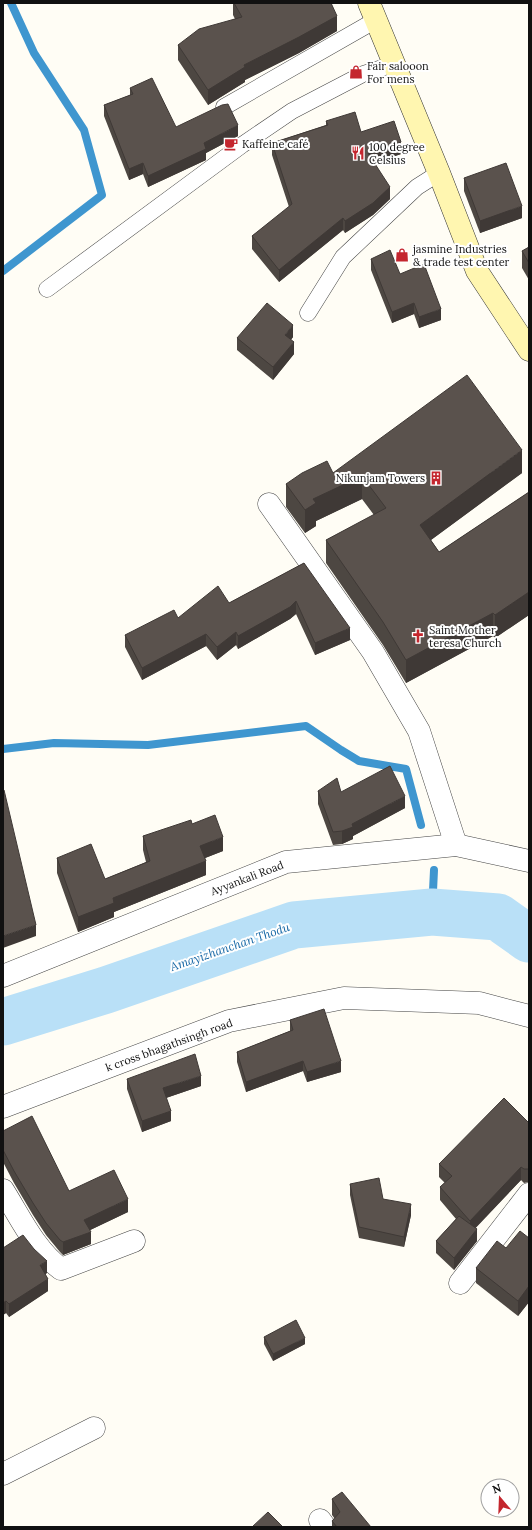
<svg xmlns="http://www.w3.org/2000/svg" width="532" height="1530" viewBox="0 0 532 1530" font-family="Lora,serif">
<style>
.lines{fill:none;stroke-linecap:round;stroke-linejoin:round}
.stream{stroke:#3f96cf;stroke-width:8}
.river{stroke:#b9e0f7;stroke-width:47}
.service-casing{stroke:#444;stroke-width:17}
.minor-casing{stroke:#444;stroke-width:23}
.secondary-casing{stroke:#333;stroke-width:23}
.service{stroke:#fff;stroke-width:16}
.minor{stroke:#fff;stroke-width:22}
.secondary{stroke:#fff6b0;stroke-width:22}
.wall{fill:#4d4742}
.shaded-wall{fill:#3f3936}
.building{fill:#5a524d;stroke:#3f3936}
.labels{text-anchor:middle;stroke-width:4;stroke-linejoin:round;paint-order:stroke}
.poi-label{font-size:11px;fill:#111;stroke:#fff;text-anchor:start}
.street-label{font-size:11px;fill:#111;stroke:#fff}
.water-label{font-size:12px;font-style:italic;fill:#1768a6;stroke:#fff}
</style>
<rect width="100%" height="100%" fill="#fffdf5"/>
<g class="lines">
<g class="stream">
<path d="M3,271L102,195L84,130L34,53L11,3"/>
<path d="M3,749L54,743L148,745L306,726L341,750L359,761L406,769L421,825"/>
<path d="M432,912L434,870"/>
</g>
<path class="river" d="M3,1022L106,990L294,925L432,912L498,917L529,939"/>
<g class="service-casing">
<g id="service">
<path d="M224,107L376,20"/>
<path d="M47,289L242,145L292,111L363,74L394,64"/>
<path d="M308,313L343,257L417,187L439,173"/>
</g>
</g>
<g class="minor-casing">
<g id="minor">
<path d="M269,504L373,652L419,731L456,845"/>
<path d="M3,976L286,862L456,845L529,861"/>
<path d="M3,1107L229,1021L344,998L479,1003L529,1016"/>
<path d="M3,1190C20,1217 35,1250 61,1269L134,1241"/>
<path d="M460,1283L529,1194"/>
<path d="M3,1474L94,1428"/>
<path d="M320,1520L325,1527"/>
</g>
</g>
<g class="secondary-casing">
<path id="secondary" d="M369,3L439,173L477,271L529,350"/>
</g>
<use href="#service" class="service"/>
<use href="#minor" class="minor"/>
<use href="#secondary" class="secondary"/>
</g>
<g class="wall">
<path d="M233,3H331L337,31L299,53L245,80V82L208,105L178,60V45L235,19L233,15Z"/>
<path d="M130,88L176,127L238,136L206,153V160L148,187L143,174L129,180L104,116V105L130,95Z"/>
<path d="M326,121L361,132L401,154L375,163L390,199L373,215L345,233L343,230L279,282L252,249V236L289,207L272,155V143L326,125Z"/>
<path d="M464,178L522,218L480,233L464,191Z"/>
<path d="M529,247V280L522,268V251Z"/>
<path d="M371,259L400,274L441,320L419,328L414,314L392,323L371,270Z"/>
<path d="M293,337L291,340L294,354L273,380L237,350V338Z"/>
<path d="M333,473H522L431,540L439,552L529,492V615L495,638L493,636L406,683L383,645L326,563V540L374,515L362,499L316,521V526L305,533L286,507V484Z"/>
<path d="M304,563L350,640L315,655L296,614L290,619L238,649L236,645L217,660L206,646L142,680L125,647V635L178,618L229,603Z"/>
<path d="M318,791L341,792L405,808L353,836V839L342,844L333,845L318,804Z"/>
<path d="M192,824L223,851L205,858L206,875L114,912V917L78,932L57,873V858L105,879L146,862L143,850V836Z"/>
<path d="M290,1020L341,1072L307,1082L303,1071L246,1092L237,1062V1052L290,1031Z"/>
<path d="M127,1079L201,1086L166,1098L171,1121L142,1132L127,1089Z"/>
<path d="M529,1121V1182L524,1183L521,1180L475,1228L477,1241L454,1270L436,1253V1241L456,1219L440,1200V1187L445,1183L439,1177V1164L528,1122Z"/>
<path d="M3,1131L69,1191L128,1212L90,1230L91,1244L63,1255L60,1252L46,1235L33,1215L14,1183L3,1162Z"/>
<path d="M350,1184L383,1199L411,1215L404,1247L359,1238L350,1195Z"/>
<path d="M529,1238V1302L518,1316L476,1283V1268L506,1248Z"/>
<path d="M3,1248L47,1273L45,1274L48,1291L9,1317L6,1313L3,1315Z"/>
<path d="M264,1337L305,1344L273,1361L264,1344Z"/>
<path d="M332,1499L371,1527H332V1521L335,1519L332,1515Z"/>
</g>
<g class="shaded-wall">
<path d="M337,16V31L299,53L245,80V82L208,105V90L244,65Z"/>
<path d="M238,125V136L206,153V160L148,187V176L204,143Z"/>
<path d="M401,142V154L368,165V153Z"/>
<path d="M143,163V174L129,180V169Z"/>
<path d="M390,187V199L373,215L345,233V221Z"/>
<path d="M522,206V218L480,233V221Z"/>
<path d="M343,218V230L279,282V270Z"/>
<path d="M414,303V314L392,323V312Z"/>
<path d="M441,309V320L419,328V317Z"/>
<path d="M293,325V337L285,347V335Z"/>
<path d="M294,342V354L273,380V367Z"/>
<path d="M522,450V473L420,548V525Z"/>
<path d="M362,476V499L316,521V526L305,533V510L313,499Z"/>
<path d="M529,592V615L495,638V615Z"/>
<path d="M296,601V614L290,619L238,649V636Z"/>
<path d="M493,613V636L406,683V660Z"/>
<path d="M350,628V640L315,655V643Z"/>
<path d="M236,632V645L217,660V647Z"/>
<path d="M206,634V646L142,680V668Z"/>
<path d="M405,796V808L353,836V839L342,844V831L352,824Z"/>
<path d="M223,837V851L200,860V846Z"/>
<path d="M206,861V875L114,912V917L78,932V917L113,898Z"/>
<path d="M36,925V936L3,948V936Z"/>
<path d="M303,1061V1071L246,1092V1082Z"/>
<path d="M341,1061V1072L307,1082V1072Z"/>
<path d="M201,1076V1086L163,1099V1088Z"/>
<path d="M171,1111V1121L142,1132V1121Z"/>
<path d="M521,1167V1180L470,1234V1221Z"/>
<path d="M128,1199V1212L84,1233V1220Z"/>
<path d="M411,1204V1215L404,1247V1237Z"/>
<path d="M477,1229V1241L454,1270V1258Z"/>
<path d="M91,1232V1244L63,1255V1242Z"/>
<path d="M47,1261V1273L40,1278V1265Z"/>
<path d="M48,1279V1291L9,1317V1304Z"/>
<path d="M529,1286V1302L518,1316V1301Z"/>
<path d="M6,1301V1313L3,1315V1303Z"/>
<path d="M305,1338V1344L273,1361V1354Z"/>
</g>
<g class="building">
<path d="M234,3H331L337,16L299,37L244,65L245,67L208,90L178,45L199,29L242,17Z"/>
<path d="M152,78L176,127L222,105L228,104L238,125L204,143L206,149L148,176L143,163L129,169L104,105L133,94L130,88Z"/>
<path d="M355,112L361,132L394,121L401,142L368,153L390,187L373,203L345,221L343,218L279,270L252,236L292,204L272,143L328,125L326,121Z"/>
<path d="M506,163L522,206L480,221L464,178Z"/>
<path d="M529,247V263L522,251Z"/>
<path d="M390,250L400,274L424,264L441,309L419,317L414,303L392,312L371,259Z"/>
<path d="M267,303L293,325L285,335L294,342L273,367L237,338Z"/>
<path d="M467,375L522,450L420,525L439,552L529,492V592L495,615L493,613L406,660L383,622L326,540L386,508L362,476L313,499L316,503L305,510L286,484L302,473L327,461L333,473Z"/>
<path d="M304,563L350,628L315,643L296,601L290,607L238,636L236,632L217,647L206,634L142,668L125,635L174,610L178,618L218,586L229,603Z"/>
<path d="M390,766L405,796L352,824L353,827L342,831L333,832L318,791L337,778L341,792Z"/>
<path d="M3,790H4L36,925L3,936Z"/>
<path d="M215,815L223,837L200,846L206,861L113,898L114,903L78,917L57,858L91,844L105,879L150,861L143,836L191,820L192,824Z"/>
<path d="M324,1009L341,1061L307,1072L303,1061L246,1082L237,1052L293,1030L290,1020Z"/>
<path d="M195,1054L201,1076L163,1088L171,1111L142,1121L127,1079Z"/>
<path d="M504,1098L528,1122L529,1121V1169H524L521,1167L470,1221L440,1187L452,1176L439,1164Z"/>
<path d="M32,1116L69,1191L114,1170L128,1199L84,1220L91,1232L63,1242L60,1240L46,1223L33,1203L14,1171L3,1150V1131Z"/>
<path d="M379,1178L383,1199L411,1204L404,1237L359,1227L350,1184Z"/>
<path d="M459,1216L477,1229L454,1258L436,1241Z"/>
<path d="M520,1231L529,1238V1286L518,1301L476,1268L497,1241L506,1248Z"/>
<path d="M23,1235L34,1249L47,1261L40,1265L48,1279L9,1304L6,1301L3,1303V1248Z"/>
<path d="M296,1320L305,1338L273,1354L264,1337Z"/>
<path d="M342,1492L371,1527H337L332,1521L340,1512L332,1499Z"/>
<path d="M268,1512L283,1527H252Z"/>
</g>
<defs>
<g id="shop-bare" transform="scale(1.08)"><path d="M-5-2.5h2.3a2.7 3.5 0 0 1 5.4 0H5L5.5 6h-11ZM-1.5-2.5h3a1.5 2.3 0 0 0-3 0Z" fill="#c4262e" stroke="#fff" stroke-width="2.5" paint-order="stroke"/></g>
<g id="cafe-bare" transform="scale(1.08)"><path d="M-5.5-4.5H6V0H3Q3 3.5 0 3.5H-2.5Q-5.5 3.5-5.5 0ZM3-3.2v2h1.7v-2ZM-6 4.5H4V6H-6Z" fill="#c4262e" stroke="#fff" stroke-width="2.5" paint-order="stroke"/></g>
<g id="restaurant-bare" transform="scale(1.08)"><path d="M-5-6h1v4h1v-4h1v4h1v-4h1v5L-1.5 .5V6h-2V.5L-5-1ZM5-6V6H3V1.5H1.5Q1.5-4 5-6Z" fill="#c4262e" stroke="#fff" stroke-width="2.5" paint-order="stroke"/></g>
<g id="building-bare" transform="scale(1.08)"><path d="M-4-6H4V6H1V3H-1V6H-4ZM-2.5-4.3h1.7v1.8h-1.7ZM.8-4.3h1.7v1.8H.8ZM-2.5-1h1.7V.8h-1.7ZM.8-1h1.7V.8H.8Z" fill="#c4262e" stroke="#fff" stroke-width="2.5" paint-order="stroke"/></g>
<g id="church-bare" transform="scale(1.08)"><path d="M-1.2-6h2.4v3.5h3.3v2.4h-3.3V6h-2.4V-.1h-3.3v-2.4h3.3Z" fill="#c4262e" stroke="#fff" stroke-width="2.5" paint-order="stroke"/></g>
</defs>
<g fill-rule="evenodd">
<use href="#shop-bare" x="356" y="72"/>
<use href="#cafe-bare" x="231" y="144"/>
<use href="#restaurant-bare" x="358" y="153"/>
<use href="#shop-bare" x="402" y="255"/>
<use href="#building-bare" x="436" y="478"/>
<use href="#church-bare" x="418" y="636"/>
</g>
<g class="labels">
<g class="poi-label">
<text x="367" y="70">Fair salooon<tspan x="367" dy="13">For mens</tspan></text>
<text x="242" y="148">Kaffeine café</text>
<text x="369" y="151">100 degree<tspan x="369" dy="13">Celsius</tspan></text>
<text x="413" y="253">jasmine Industries<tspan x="413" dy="13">&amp; trade test center</tspan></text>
<text x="425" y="482" text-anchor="end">Nikunjam Towers</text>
<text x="429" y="634">Saint Mother<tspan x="429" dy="13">teresa Church</tspan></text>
</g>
<g class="street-label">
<text transform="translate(247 878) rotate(-21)" y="4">Ayyankali Road</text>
<text transform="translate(169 1045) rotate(-20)" y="4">k cross bhagathsingh road</text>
</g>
<g class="water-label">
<text transform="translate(230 947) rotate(-19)" y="4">Amayizhanchan Thodu</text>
</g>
</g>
<rect width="532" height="1530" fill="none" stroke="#111111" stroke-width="8"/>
<g transform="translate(500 1498) rotate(341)"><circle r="19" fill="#ffffff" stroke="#a0a0a0"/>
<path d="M0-3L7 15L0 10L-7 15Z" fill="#c4262e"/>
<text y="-6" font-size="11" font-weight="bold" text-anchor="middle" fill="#111111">N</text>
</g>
</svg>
